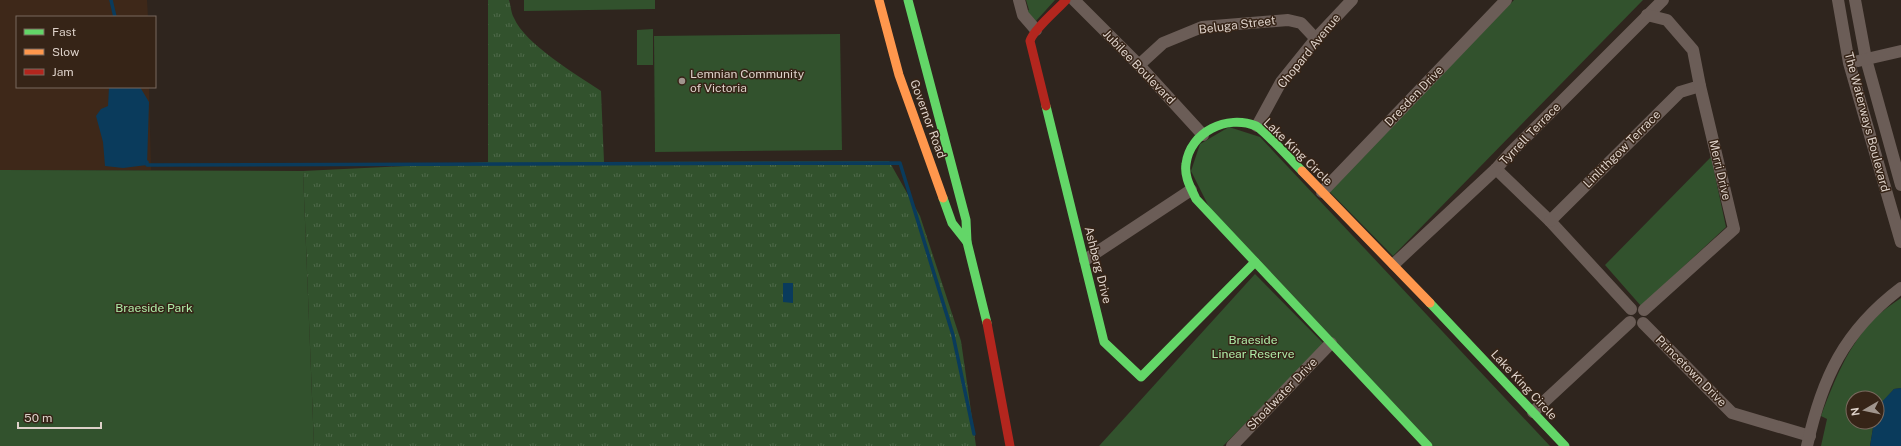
<svg xmlns="http://www.w3.org/2000/svg" width="1901" height="446" viewBox="0 0 1901 446" font-family="'Public Sans',sans-serif">
<style>
.built{fill:#3e2819}
.grass{fill:url(#grass-tufts)}
.green{fill:#32522d}
.water{fill:#0a3b5c}
.lines{fill:none;stroke-linecap:round;stroke-linejoin:round}
.stream{stroke:#0a3b5c;stroke-width:3.5}
.street{stroke:#6b5d57;stroke-width:12}
.fast{stroke:#63d668;stroke-width:9}
.slow{stroke:#ff974d;stroke-width:9}
.jam{stroke:#b3261e;stroke-width:9}
.poi-dot{fill:#a0958d;stroke:#362417;stroke-width:1.5}
.labels{text-anchor:middle;stroke-width:3;stroke-linejoin:round;paint-order:stroke}
.street-label{font-size:12px;fill:#ddd1c9;stroke:#362417}
.poi-label{font-size:12px;fill:#ddd1c9;stroke:#362417;text-anchor:start}
.park-label{font-size:12px;fill:#afeea9;stroke:#362417}
</style>
<defs>
<pattern id="grass-tufts" width="24" height="20" patternUnits="userSpaceOnUse"><rect width="24" height="20" fill="#32522d"/><path d="M3 7l-1-3M5 7V3M7 7l1-3M15 17l-1-3M17 17v-4M19 17l1-3" fill="none" stroke="#4f6a4a"/></pattern>
</defs>
<rect width="100%" height="100%" fill="#2f251e"/>
<path class="built" d="M0,0H147L148,17H17V87H149L151,170H0Z"/>
<path class="grass" d="M488,0H509C511,6 511,13 514,18C525,44 577,75 601,91L604,162L889,161L920,216L961,341L976,446H314L303,171L488,162Z"/>
<g class="green">
<path d="M524,0H655V9L524,11Z"/>
<path d="M1026,0H1055L1036,21L1025,11L1029,10Z"/>
<path d="M1514,0H1643L1393,256L1329,191Z"/>
<path d="M653,29V65H637V30Z"/>
<path d="M840,34L842,150L655,152L654,36Z"/>
<path d="M1229,127L1260,137L1550,446H1433L1211,211L1191,171L1200,144Z"/>
<path d="M1711,157L1726,227L1641,306L1605,265Z"/>
<path d="M0,170L303,171L314,446H0Z"/>
<path d="M1255,274L1324,344L1223,446H1099Z"/>
<path d="M1901,298V388L1894,389L1877,408V398H1853V422H1874L1870,446H1821L1827,419L1821,416C1834,381 1848,346 1874,319C1882,311 1892,304 1901,298Z"/>
</g>
<g class="water">
<path d="M109,87H140L149,102L147,165L123,168L105,166L103,142L96,116L101,109L108,106Z"/>
<path d="M783,283H793V303L783,302Z"/>
<path d="M1901,388V446H1870L1874,422H1877V407L1894,389Z"/>
</g>
<g class="lines">
<g class="stream">
<path d="M111,0L115,17"/>
<path d="M147,162V165L900,163L953,335L974,434"/>
</g>
<g class="street">
<path d="M1019,0L1023,15L1036,30"/>
<path d="M1074,0L1139,65L1203,135"/>
<path d="M1838,0L1849,63L1901,242"/>
<path d="M1855,0L1866,59L1901,185"/>
<path d="M1858,61L1901,51"/>
<path d="M1139,65L1163,43L1202,27L1288,20L1301,23L1316,39"/>
<path d="M1257,126L1281,82L1318,36L1352,0"/>
<path d="M1496,169L1550,221L1631,309"/>
<path d="M1322,192L1506,0"/>
<path d="M1550,221L1680,92L1700,86"/>
<path d="M1085,260L1191,190"/>
<path d="M1394,264L1496,169L1511,152L1663,0"/>
<path d="M1644,310L1734,229L1700,86L1693,50L1667,20L1647,15"/>
<path d="M1643,323L1732,413L1810,436"/>
<path d="M1533,412L1630,322"/>
<path d="M1232,446L1331,343"/>
<path d="M1807,446C1822,378 1844,331 1901,288"/>
</g>
<g class="fast">
<path d="M908,0L966,220L967,242L987,323"/>
<path d="M1046,106L1104,342L1141,377L1255,262"/>
<path d="M1302,171C1294,163 1263,129 1256,126C1227,114 1190,132 1186,164C1184,177 1191,188 1196,199L1428,446"/>
<path d="M943,198L952,223L967,242"/>
<path d="M1430,303L1565,446"/>
</g>
<g class="slow">
<path d="M879,0L899,75L943,198"/>
<path d="M1302,171L1430,303"/>
</g>
<g class="jam">
<path d="M1046,106L1030,41C1033,30 1057,10 1066,0"/>
<path d="M987,323L1010,446"/>
</g>
</g>
<circle class="poi-dot" cx="682" cy="81" r="4"/>
<g class="labels">
<g class="street-label">
<text transform="translate(1237 25) rotate(-7)" y="4">Beluga Street</text>
<text transform="translate(1309 51) rotate(-51)" y="4">Chopard Avenue</text>
<text transform="translate(1139 67) rotate(46)" y="4">Jubilee Boulevard</text>
<text transform="translate(1414 96) rotate(-46)" y="4">Dresden Drive</text>
<text transform="translate(928 119) rotate(70)" y="4">Governor Road</text>
<text transform="translate(1867 122) rotate(75)" y="4">The Waterways Boulevard</text>
<text transform="translate(1530 134) rotate(-46)" y="4">Tyrrell Terrace</text>
<text transform="translate(1622 149) rotate(-45)" y="4">Linlithgow Terrace</text>
<text transform="translate(1298 152) rotate(44)" y="4">Lake King Circle</text>
<text transform="translate(1720 170) rotate(77)" y="4">Merri Drive</text>
<text transform="translate(1098 265) rotate(76)" y="4">Ashberg Drive</text>
<text transform="translate(1691 371) rotate(45)" y="4">Princetown Drive</text>
<text transform="translate(1524 385) rotate(47)" y="4">Lake King Circle</text>
<text transform="translate(1282 394) rotate(-46)" y="4">Shoalwater Drive</text>
</g>
<g class="poi-label">
<text x="690" y="78">Lemnian Community<tspan x="690" dy="14">of Victoria</tspan></text>
</g>
<g class="park-label">
<text x="154" y="312">Braeside Park</text>
<text x="1253" y="344">Braeside<tspan x="1253" dy="14">Linear Reserve</tspan></text>
</g>
</g>
<rect x="16" y="16" width="140" height="72" fill="#362417" stroke="#79695e"/>
<rect x="24" y="29" width="20" height="6" fill="#63d668" stroke="#79695e"/>
<text x="52" y="36" font-size="12" fill="#ddd1c9">Fast</text>
<rect x="24" y="49" width="20" height="6" fill="#ff974d" stroke="#79695e"/>
<text x="52" y="56" font-size="12" fill="#ddd1c9">Slow</text>
<rect x="24" y="69" width="20" height="6" fill="#b3261e" stroke="#79695e"/>
<text x="52" y="76" font-size="12" fill="#ddd1c9">Jam</text>
<g transform="translate(1865 410) rotate(261)"><circle r="19" fill="#362417" stroke="#79695e"/>
<path d="M0-3L7 15L0 10L-7 15Z" fill="#a0958d"/>
<text y="-6" font-size="11" font-weight="bold" text-anchor="middle" fill="#ddd1c9">N</text>
</g>
<path d="M18 422v6h83v-6" fill="none" stroke="#ddd1c9" stroke-width="2"/>
<text x="24" y="422" font-size="12" fill="#ddd1c9" stroke="#362417" stroke-width="3" paint-order="stroke">50 m</text>
</svg>
